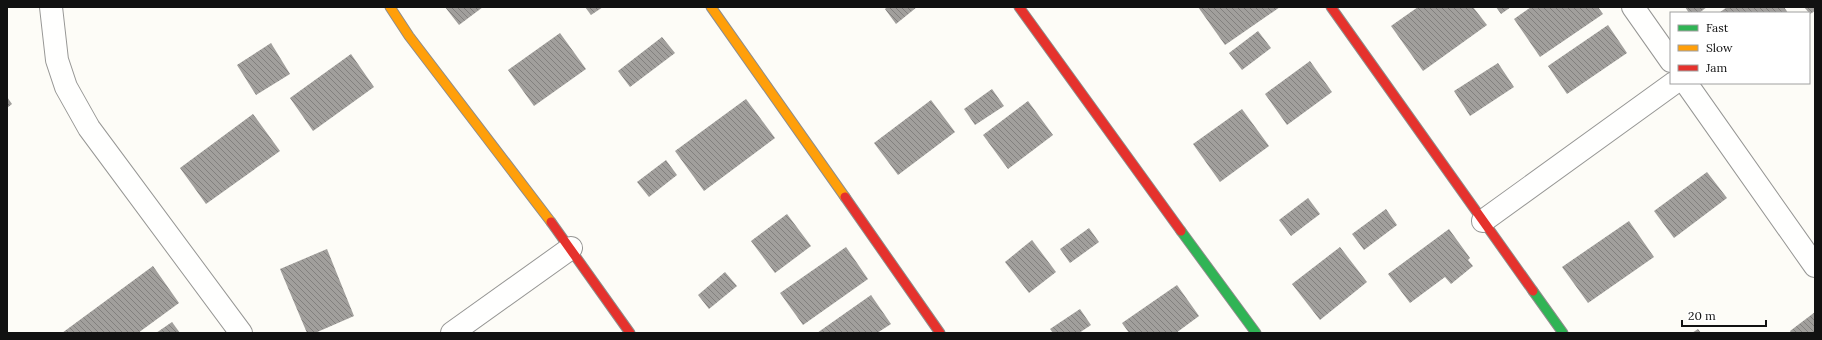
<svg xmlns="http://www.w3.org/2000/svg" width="1822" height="340" viewBox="0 0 1822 340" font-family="Lora,serif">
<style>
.building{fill:url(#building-back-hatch)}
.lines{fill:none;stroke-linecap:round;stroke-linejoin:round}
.street-casing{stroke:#979795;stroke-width:24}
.fast-casing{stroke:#8e8d8b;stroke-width:11}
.slow-casing{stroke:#8e8d8b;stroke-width:11}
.jam-casing{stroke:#8e8d8b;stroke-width:11}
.street{stroke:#fffffe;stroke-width:22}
.fast{stroke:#30b455;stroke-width:9}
.slow{stroke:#ff9f0a;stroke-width:9}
.jam{stroke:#e5322d;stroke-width:9}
</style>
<defs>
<pattern id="building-back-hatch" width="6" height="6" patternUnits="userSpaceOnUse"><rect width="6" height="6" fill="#a19f9c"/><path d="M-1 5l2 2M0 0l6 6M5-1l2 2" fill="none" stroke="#82807e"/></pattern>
</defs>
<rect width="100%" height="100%" fill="#fdfcf7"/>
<g class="building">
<path d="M445,7H483L459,25Z"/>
<path d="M585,7H603L591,15Z"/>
<path d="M887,7H917L896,24L885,9Z"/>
<path d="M1198,7H1280L1225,45Z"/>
<path d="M1418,7H1473L1487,25L1423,71L1391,26Z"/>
<path d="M1496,7H1511L1501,14Z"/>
<path d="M1531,7H1598L1603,14L1540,57L1514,19Z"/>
<path d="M1685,7H1707L1699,13H1689Z"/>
<path d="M1727,7H1784L1788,13H1719Z"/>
<path d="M1804,7H1815V11L1810,14Z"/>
<path d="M1608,25L1627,53L1567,94L1548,66Z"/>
<path d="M1258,31L1271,48L1242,70L1229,53Z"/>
<path d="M560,33L586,69L534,106L508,70Z"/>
<path d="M662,37L675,53L630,87L618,71Z"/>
<path d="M271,43L290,74L256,95L237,65Z"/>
<path d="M351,54L374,87L313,131L290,98Z"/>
<path d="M1310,61L1332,92L1287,125L1265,94Z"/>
<path d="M1498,63L1514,87L1470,116L1454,91Z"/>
<path d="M992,89L1004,106L975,125L964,109Z"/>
<path d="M7,97L12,104L7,108Z"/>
<path d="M746,99L775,138L704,191L675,151Z"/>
<path d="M931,100L955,132L898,175L874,143Z"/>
<path d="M1028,101L1053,135L1008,169L983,135Z"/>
<path d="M1242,109L1269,146L1220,182L1193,144Z"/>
<path d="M253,114L280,151L206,204L180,168Z"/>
<path d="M666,160L677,175L649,197L637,182Z"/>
<path d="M1707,172L1727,198L1674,238L1654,211Z"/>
<path d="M1308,198L1320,214L1291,236L1279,220Z"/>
<path d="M1386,209L1397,225L1364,250L1352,234Z"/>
<path d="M787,214L811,246L775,273L751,241Z"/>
<path d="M1629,221L1654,257L1588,303L1562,267Z"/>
<path d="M1089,228L1099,242L1070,263L1060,249Z"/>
<path d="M1449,229L1470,258L1468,260L1473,266L1451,284L1445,277L1410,303L1388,274Z"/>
<path d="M1032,240L1056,272L1029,293L1005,262Z"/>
<path d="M846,247L868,279L803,325L780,293Z"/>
<path d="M1340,247L1367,282L1320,320L1292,284Z"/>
<path d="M327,249L354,316L315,333H307L280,269Z"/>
<path d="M153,266L179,303L138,333H62Z"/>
<path d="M725,272L737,286L709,309L698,295Z"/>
<path d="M1177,285L1199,316L1176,333H1129L1122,323Z"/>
<path d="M871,295L891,324L877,333H817Z"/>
<path d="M1080,309L1091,325L1079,333H1053L1050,329Z"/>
<path d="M1815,312V333H1791L1790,331Z"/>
<path d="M172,322L180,333H156Z"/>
<path d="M1698,329L1701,333H1692Z"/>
</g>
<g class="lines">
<g class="street-casing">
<g id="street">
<path d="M51,7L57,60L66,87L89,128L241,333"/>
<path d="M1633,7L1671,61"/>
<path d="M1686,83L1815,266"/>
<path d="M1483,221L1674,83"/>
<path d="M452,333L571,248"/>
</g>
</g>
<g class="fast-casing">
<g id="fast">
<path d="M1181,231L1256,333"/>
<path d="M1533,291L1563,333"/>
</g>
</g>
<g class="slow-casing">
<g id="slow">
<path d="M390,7L409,36L551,222"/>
<path d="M711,7L845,197"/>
</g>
</g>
<g class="jam-casing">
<g id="jam">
<path d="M1019,7L1181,231"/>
<path d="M1331,7L1533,291"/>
<path d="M845,197L940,333"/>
<path d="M551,222L630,333"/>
</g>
</g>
<use href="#street" class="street"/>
<use href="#fast" class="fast"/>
<use href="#slow" class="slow"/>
<use href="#jam" class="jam"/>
</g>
<rect width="1822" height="340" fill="none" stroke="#111111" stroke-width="16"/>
<rect x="1670" y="12" width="140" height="72" fill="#ffffff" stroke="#a0a0a0"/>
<rect x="1678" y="25" width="20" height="6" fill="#30b455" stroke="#a0a0a0"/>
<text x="1706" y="32" font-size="12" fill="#111111">Fast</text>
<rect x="1678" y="45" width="20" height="6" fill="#ff9f0a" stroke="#a0a0a0"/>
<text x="1706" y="52" font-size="12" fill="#111111">Slow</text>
<rect x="1678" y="65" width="20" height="6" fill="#e5322d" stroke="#a0a0a0"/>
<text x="1706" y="72" font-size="12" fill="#111111">Jam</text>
<path d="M1682 320v6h84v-6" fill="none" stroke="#111111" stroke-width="2"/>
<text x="1688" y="320" font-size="12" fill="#111111" stroke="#ffffff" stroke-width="3" paint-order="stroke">20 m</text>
</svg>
